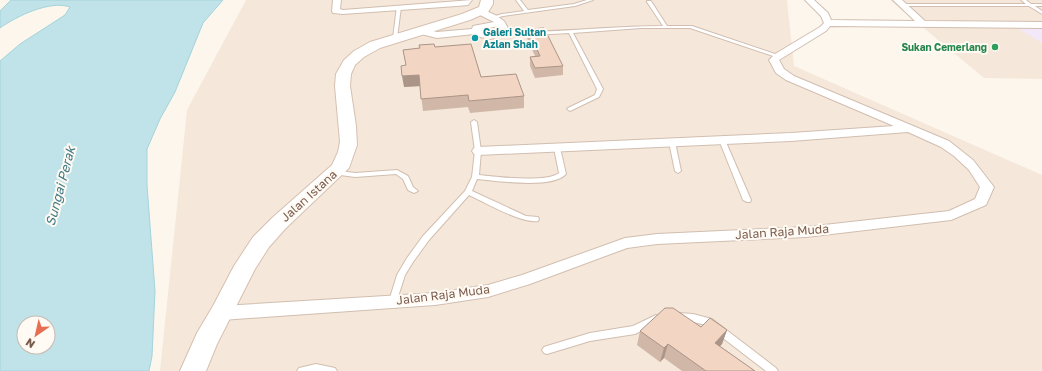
<svg xmlns="http://www.w3.org/2000/svg" width="1042" height="371" viewBox="0 0 1042 371" font-family="'Golos Text',sans-serif">
<style>
.residential{fill:#f5e8da}
.education{fill:#f3e8fa}
.water{fill:#bfe3e8;stroke:#a5d3da;fill-rule:evenodd}
.lines{fill:none;stroke-linecap:round;stroke-linejoin:round}
.lane-casing{stroke:#d1beb0;stroke-width:2}
.street-casing{stroke:#d1beb0;stroke-width:2}
.secondary-casing{stroke:#d6c0b0;stroke-width:2}
.lane{fill:#fff;fill-rule:evenodd}
.street{fill:#fff;fill-rule:evenodd}
.secondary{fill:#fff;fill-rule:evenodd}
.wall{fill:#d1b7a8}
.shaded-wall{fill:#aa9588}
.building{fill:#f3d5c3;stroke:#aa9588}
.culture-dot{fill:#0f9aa8;stroke:#fffaf3;stroke-width:1.5}
.leisure-dot{fill:#2e9e5b;stroke:#fffaf3;stroke-width:1.5}
.labels{text-anchor:middle;stroke-width:4;stroke-linejoin:round;paint-order:stroke}
.far-culture-label{font-size:10px;font-weight:bold;fill:#0d838f;stroke:#fffaf3;text-anchor:start}
.far-leisure-label{font-size:10px;font-weight:bold;fill:#27864d;stroke:#fffaf3;text-anchor:end}
.street-label{font-size:12px;fill:#7a5c4d;stroke:#fffaf3}
.water-label{font-size:13px;font-style:italic;fill:#437c86;stroke:#fffaf3}
</style>
<rect width="100%" height="100%" fill="#fdf6ec"/>
<g class="residential">
<path d="M246,0H787L794,66L1042,175V371H160L187,110Z"/>
<path d="M890,0H1042V79L984,78Z"/>
</g>
<path class="education" d="M1019,29H1042V43Z"/>
<path class="water" d="M11,0H223L203,23L175,92L160,119L147,149V185L155,291L152,356L149,371H0V61L20,44L65,15L70,7C50,0 17,16 0,28V11ZM24,323H48V347H24Z"/>
<g class="lines">
<g class="lane-casing">
<g id="lane">
<path d="M516,0H520L528,10L574,4L587,0H593L575,6L503,16L492,19V17L502,14L524,11Z"/>
<path d="M1021,0H1026L1031,4H1042V6H1035L1042,11V14L1029,6H903L901,5L903,4H1026Z"/>
<path d="M647,1H651L667,26H692L781,56L776,57L690,28H641L573,33L603,89L599,97L570,111L567,109L568,108L595,95L597,89L569,33L534,35L504,34L502,33L504,32C557,33 609,26 663,26L647,2Z"/>
<path d="M397,6L401,7L397,38L395,39L393,38Z"/>
<path d="M474,120L477,122L481,151L479,175C497,177 546,183 559,173L554,148L557,146L560,148L566,174C553,189 497,181 477,179L472,191L526,216L538,217L539,219L538,221C522,224 484,202 469,195L429,240L413,262L405,275L396,303L393,304L390,303L389,301L397,275L407,258L423,236L465,191L472,177L475,151L471,122Z"/>
<path d="M722,138L725,140L751,200L750,202H747L743,200L719,140Z"/>
<path d="M672,140L675,142L681,171L678,173L675,171L669,142Z"/>
<path d="M333,170L355,173L397,170L408,176L413,187L418,191L414,193L408,190L403,179L396,174L355,177L333,174L332,172Z"/>
<path d="M678,313L693,314L712,319L776,368L778,371H766L706,325L693,322L675,320L674,317L675,314Z"/>
<path d="M656,315L659,316L660,319L659,322L635,334L590,341L547,354L544,353L542,350L544,347L547,346L590,333L633,326Z"/>
<path d="M316,364L335,368L337,371H297L299,368Z"/>
</g>
</g>
<g class="street-casing">
<g id="street">
<path d="M333,0H341L340,9L343,10L472,0L468,5L457,6L343,14L333,13L332,11Z"/>
<path d="M805,0H814L828,13L831,20L915,21L893,0H902L925,21L1042,22V28L830,26L826,31L779,60L784,69L794,76L949,141L973,160L994,187L986,205L951,220L806,237L657,244L627,248L530,284L488,297L435,305L222,320L216,318L214,313L216,308L222,306L435,293L488,285L522,275L625,238L657,234L806,227L949,211L975,199L980,187L969,170L954,156L941,147L908,132L791,141L478,155L474,154L472,151L474,148L478,147L791,133L894,126L786,80L776,73L769,60L775,54L820,27L824,23L821,16Z"/>
<path d="M476,9H482L497,16L504,21L509,30L507,35L490,39L480,37L474,34L437,38L417,33L416,31L420,28L437,32L472,29L473,26L494,22L476,13L475,11ZM498,26L501,30C496,34 485,35 481,30Z"/>
</g>
</g>
<g class="secondary-casing">
<path id="secondary" d="M481,0H493V4L488,12L470,20L380,48L364,57L355,65L351,74L350,86L356,126L357,145L349,168L286,228L269,247L255,269L217,344L206,371H180L197,333L213,306L234,266L253,237L272,218L332,165L338,152L340,142L335,86L336,74L344,60L354,51L370,42L462,14L479,7Z"/>
</g>
<use href="#lane" class="lane"/>
<use href="#street" class="street"/>
<use href="#secondary" class="secondary"/>
</g>
<g class="wall">
<path d="M528,29L563,66V75L535,78L530,66V57L535,56L527,38Z"/>
<path d="M435,47L481,77L524,96V108L470,113L468,107L423,111L420,86L404,87L406,65L403,50Z"/>
<path d="M701,327L727,330L722,344L720,346L755,371H682L664,358L660,362L637,345L640,331Z"/>
</g>
<g class="shaded-wall">
<path d="M419,75L421,86L404,87L402,76Z"/>
<path d="M727,330L722,344L710,357L715,343Z"/>
<path d="M668,344L664,358L660,362L664,348Z"/>
</g>
<g class="building">
<path d="M544,28L563,66L535,68L530,57L540,56L528,29Z"/>
<path d="M434,44L435,47L471,44L481,77L516,74L524,96L469,101L468,95L421,99L419,75L402,76L401,66L406,65L403,50L420,48L419,45Z"/>
<path d="M665,308H673L701,327L710,318L727,330L715,343L755,371H706L668,344L664,348L640,331Z"/>
</g>
<circle class="culture-dot" cx="475" cy="38" r="4"/>
<circle class="leisure-dot" cx="995" cy="47" r="4"/>
<g class="labels">
<g class="far-culture-label">
<text x="483" y="36">Galeri Sultan<tspan x="483" dy="12">Azlan Shah</tspan></text>
</g>
<g class="far-leisure-label">
<text x="987" y="51">Sukan Cemerlang</text>
</g>
<g class="street-label">
<text transform="translate(309 196) rotate(-42)" y="4">Jalan Istana</text>
<text transform="translate(782 232) rotate(-4)" y="4">Jalan Raja Muda</text>
<text transform="translate(443 295) rotate(-7)" y="4">Jalan Raja Muda</text>
</g>
<g class="water-label">
<text transform="translate(60 186) rotate(-75)" y="5">Sungai Perak</text>
</g>
</g>
<g transform="translate(36 335) rotate(214)"><circle r="19" fill="#fffaf3" stroke="#cabbb1"/>
<path d="M0-3L7 15L0 10L-7 15Z" fill="#e76f51"/>
<text y="-6" font-size="11" font-weight="bold" text-anchor="middle" fill="#7a5c4d">N</text>
</g>
</svg>
